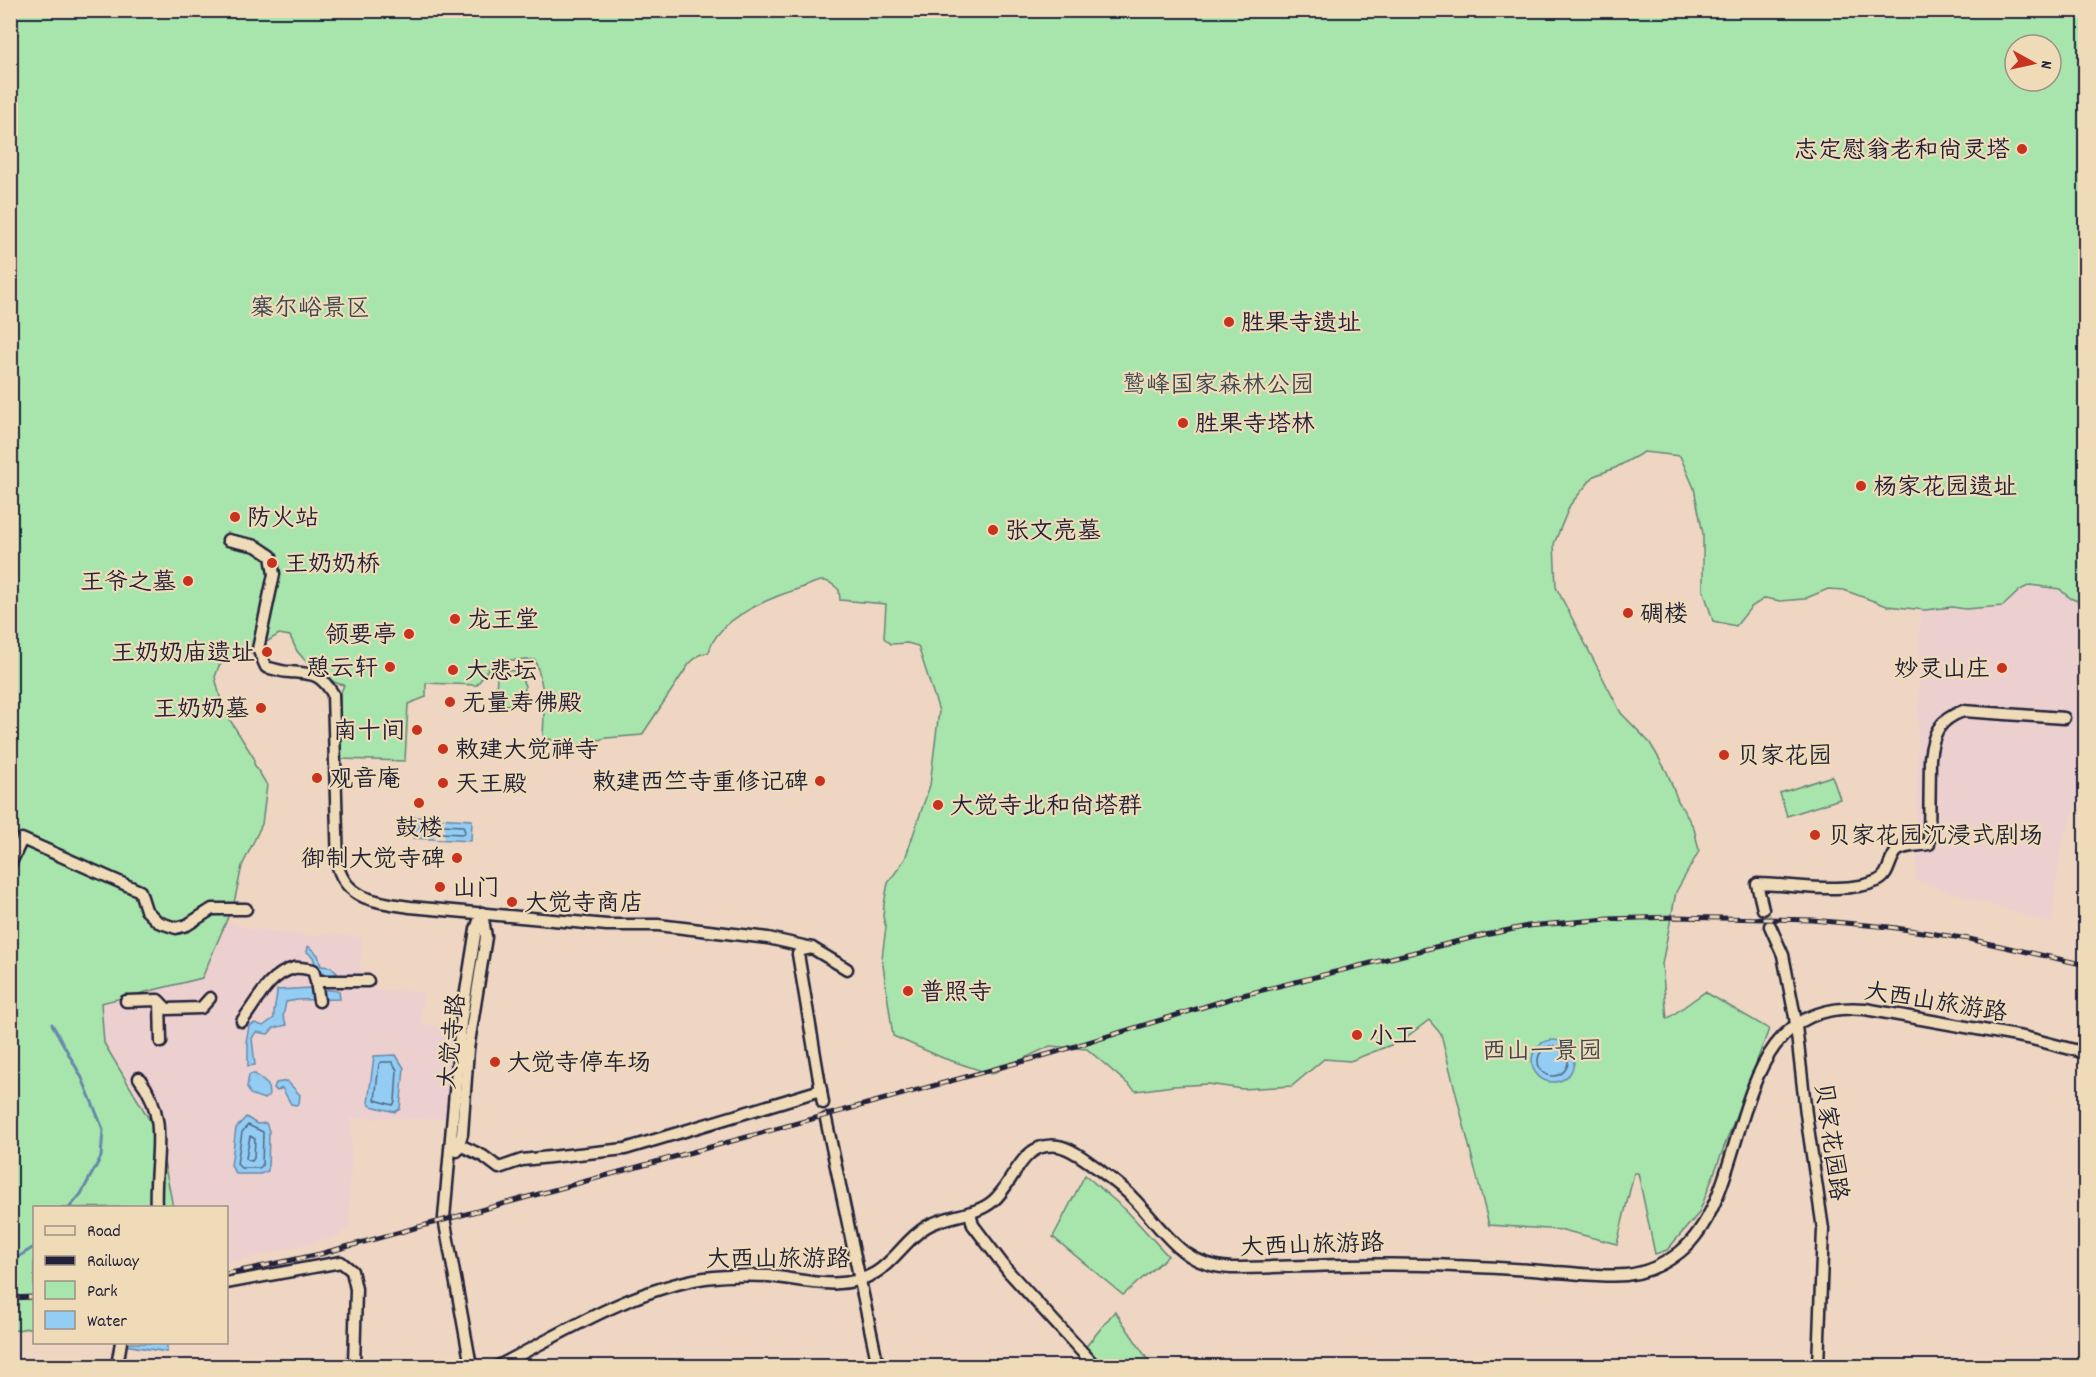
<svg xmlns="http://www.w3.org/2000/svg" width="2096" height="1377" viewBox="0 0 2096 1377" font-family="Dekko,'LXGW WenKai TC',sans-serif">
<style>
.built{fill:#ecd0d0}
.green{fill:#a8e5ac;stroke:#658474;stroke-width:1.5;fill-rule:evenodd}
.water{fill:#93cdf3;stroke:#6689a9;stroke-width:1.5}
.pier{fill:#eed6c3}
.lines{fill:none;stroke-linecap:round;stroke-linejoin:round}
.shore{stroke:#4f6685;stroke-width:1.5}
.stream{stroke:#6689a9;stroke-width:3}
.minor-tunnel{stroke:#c5b2a8;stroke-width:10;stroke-dasharray:10 5;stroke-linecap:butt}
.minor-casing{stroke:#22223b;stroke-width:15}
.minor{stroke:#f0dbb9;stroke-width:10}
.rail-casing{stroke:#22223b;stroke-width:5}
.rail{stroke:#f0dbb9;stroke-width:3;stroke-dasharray:9;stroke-linecap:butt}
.poi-dot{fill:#c8321e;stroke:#f0dbb9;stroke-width:2}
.labels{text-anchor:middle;stroke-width:4.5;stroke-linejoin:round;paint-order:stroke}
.poi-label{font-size:24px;fill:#22223b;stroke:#f0dbb9;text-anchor:start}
.park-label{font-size:24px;fill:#3d4952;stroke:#f0dbb9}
.street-label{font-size:24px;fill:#22223b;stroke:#f0dbb9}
</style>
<rect width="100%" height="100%" fill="#eed6c3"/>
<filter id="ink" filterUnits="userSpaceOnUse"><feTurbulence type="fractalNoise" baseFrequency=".0167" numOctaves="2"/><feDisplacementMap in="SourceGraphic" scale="12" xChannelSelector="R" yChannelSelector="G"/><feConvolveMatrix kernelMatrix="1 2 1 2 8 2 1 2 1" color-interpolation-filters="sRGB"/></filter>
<g filter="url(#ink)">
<g class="built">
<path d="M2030,585L2061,589L2077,602H2085V778L2060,852L2052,924L1916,881L1920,609L1952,607L1965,609L2003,606L2020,590Z"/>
<path d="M220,919L247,928L311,936L325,934L362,937L360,968L363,973H369L368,989L423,992L421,1023L455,1029L448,1098H450L448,1119L352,1118L349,1227L337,1237L227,1263L226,1208L120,1207L104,1043L94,1008Z"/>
</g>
<g class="green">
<path d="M11,11H2085V602C2074,601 2068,598 2060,589L2030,585L2020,590L2003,606L1965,609L1952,607L1925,610L1887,606L1844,590L1828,589L1804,599L1780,601L1765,598L1751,607L1736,626L1713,621L1703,589V534L1694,488L1680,456L1644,452L1615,468L1594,476L1570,505L1554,544L1556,587L1621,713L1650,743L1667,772L1678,801L1694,828L1699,851L1676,892L1662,964L1667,1019L1705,992L1769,1029L1699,1213L1667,1250L1655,1254L1638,1173H1634L1617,1244L1563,1230L1489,1225L1441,1034L1429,1020L1401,1041L1350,1061L1324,1059L1292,1086L1243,1089L1208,1084L1173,1086L1136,1091L1087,1049L1050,1046L991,1074L943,1058L893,1036L882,958L886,927L883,917L884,904L888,883L905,859L930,785L939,711L918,646L907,643L891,644L884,638L886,604L840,600L839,590C835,586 830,581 824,581C817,580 808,586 801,588C772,597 717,618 709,652L699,655L689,664L642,735L606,738L594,741L581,750L546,738L543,735C545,706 545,688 535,660H494L477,685L426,683V697L408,704L405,761L340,759V695L344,685L336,683L309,665L297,651L290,636L279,634L252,651L233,656L219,666L215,677L223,709L254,758V764L267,785L262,824L242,866L234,903L202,978L101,1003L104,1043L159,1136L173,1207L34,1208V1327L11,1331ZM2015,45H2051V81H2015Z"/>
<path d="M497,670L518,671L525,686L524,706L496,704Z"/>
<path d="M1832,776L1840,799L1787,816L1780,793Z"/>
<path d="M1085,1175L1127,1211L1168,1256L1123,1295L1053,1237Z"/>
<path d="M1115,1311L1152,1366H1101L1084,1349Z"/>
</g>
<g class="water">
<path d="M414,817L472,820L471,841L413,838Z"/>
<path d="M308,946L318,955L321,966L331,967L337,973L329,977L316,967L313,957L307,952Z"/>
<path d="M311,988L339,991L340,999L297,1000L286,1002L283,1017L287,1025L274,1028L268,1034L256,1032L252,1038L255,1065L248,1066V1043L246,1042L249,1026L255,1023L263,1026L274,1018C273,1008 277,1000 277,990Z"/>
<circle cx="1553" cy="1061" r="21"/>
<path d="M396,1055L404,1068L400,1109L395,1112L371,1106L368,1103L374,1056Z"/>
<path d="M251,1074H255L268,1085L269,1096L264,1099L250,1094L247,1087L249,1075Z"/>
<path d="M287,1081L300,1095L299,1103L296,1105L291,1104L282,1088L277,1091L274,1088L276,1083Z"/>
<path d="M246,1117L257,1124L266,1123L269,1131L268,1171L260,1174H236L231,1166L236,1128Z"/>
<path d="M125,1343H167V1352L125,1345Z"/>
</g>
<path class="pier" d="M436,818L445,819L444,839H434Z"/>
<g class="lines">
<g class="shore">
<path d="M422,824L463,826L465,832L462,834L422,832L419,829Z"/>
<circle cx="1553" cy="1061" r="15"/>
<path d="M382,1062H392L397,1070L395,1102L393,1105L375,1100L379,1064Z"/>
<path d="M248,1125L263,1132L262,1166L259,1168H241L237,1164L242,1132Z"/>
<path d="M250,1136L255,1139L254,1158L252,1161L247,1160L246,1158Z"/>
</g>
<g class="stream">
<path d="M52,1024L82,1078L103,1129L101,1157L81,1194L69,1208"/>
<path d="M10,1262L34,1247"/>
</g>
<path class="minor-tunnel" d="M1763,909L1770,926"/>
<g class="minor-casing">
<g id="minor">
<path d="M228,540L256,546L271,556L274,574L258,649L266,667C274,669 282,672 290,672C314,674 320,673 333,694L338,867C348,901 379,902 410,907L607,925H658L768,938L812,948L847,969"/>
<path d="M10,865L22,839L140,891L146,910L158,922L176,928L187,925L212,909H246"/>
<path d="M1763,909L1757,884C1792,884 1845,895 1877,881C1890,876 1888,860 1897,851C1904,845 1920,846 1929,844L1930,758C1933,734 1938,720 1963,711L2064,718"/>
<path d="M1770,926L1783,955L1795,1017L1806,1114L1823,1229L1818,1366"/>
<path d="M812,948L802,950L798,954L823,1103"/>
<path d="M126,1001L158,1000L160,1002"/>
<path d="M319,1001L316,981H368"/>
<path d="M242,1021C257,1002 268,975 294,968C300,967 307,969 313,970L316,981"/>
<path d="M161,1042L160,1002L167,1009L201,1008L210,998"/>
<path d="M139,1078C171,1119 153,1160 156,1208"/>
<path d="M826,1119L878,1366"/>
<path d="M460,1145L483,1156L499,1168L522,1160L625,1149L821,1090"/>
<path d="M457,1151L462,1134L468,1049L486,937L482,913"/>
<path d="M970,1213L973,1225L1008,1271L1095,1366"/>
<path d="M226,1283L341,1262L352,1271L356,1289L354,1366"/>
<path d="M117,1366L121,1342"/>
<path d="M471,1366L444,1218L461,1023L476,929L482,913"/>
<path d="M498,1366C565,1332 630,1290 705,1278C726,1275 748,1275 769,1276C805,1280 842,1292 875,1273C895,1261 906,1239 926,1227C947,1214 974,1217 993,1201C1015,1183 1020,1141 1058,1146C1071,1148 1086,1160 1097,1168C1109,1178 1122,1186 1132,1197C1164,1229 1180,1266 1231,1268C1306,1267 1380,1262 1454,1266C1487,1267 1521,1269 1554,1272C1578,1273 1602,1277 1626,1275C1646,1273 1665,1264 1680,1252C1758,1188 1721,997 1865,1009L2028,1038L2086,1053"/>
</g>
</g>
<use href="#minor" class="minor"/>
<g class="rail-casing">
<g id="rail">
<path d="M226,1274L320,1254L1053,1053L1239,996L1471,938L1528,926L1608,919L1675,917L1812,920L1889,927L1969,939L2086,965"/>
<path d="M10,1298L34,1297"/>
</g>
</g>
<use href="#rail" class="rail"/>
</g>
</g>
<g class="poi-dot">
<circle cx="2022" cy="149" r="6"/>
<circle cx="1229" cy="322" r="6"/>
<circle cx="1183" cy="423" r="6"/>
<circle cx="1861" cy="486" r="6"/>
<circle cx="235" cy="517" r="6"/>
<circle cx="993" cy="530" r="6"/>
<circle cx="272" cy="563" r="6"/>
<circle cx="188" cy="581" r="6"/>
<circle cx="1628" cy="613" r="6"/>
<circle cx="455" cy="619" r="6"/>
<circle cx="409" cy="634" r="6"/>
<circle cx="267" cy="652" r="6"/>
<circle cx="390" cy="667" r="6"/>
<circle cx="2002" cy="668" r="6"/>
<circle cx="453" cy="670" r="6"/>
<circle cx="450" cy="702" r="6"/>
<circle cx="261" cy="708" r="6"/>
<circle cx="417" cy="730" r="6"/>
<circle cx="443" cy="749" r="6"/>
<circle cx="1724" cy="755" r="6"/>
<circle cx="317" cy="778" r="6"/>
<circle cx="820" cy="781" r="6"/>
<circle cx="443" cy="783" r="6"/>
<circle cx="419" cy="803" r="6"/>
<circle cx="938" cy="805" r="6"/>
<circle cx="1815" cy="835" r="6"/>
<circle cx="457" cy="858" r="6"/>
<circle cx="440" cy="887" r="6"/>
<circle cx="512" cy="902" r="6"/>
<circle cx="908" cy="991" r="6"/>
<circle cx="1357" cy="1035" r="6"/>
<circle cx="495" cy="1062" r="6"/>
</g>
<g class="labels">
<g class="poi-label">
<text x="2010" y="157" text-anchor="end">志定慰翁老和尚灵塔</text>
<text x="1241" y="330">胜果寺遗址</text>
<text x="1195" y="431">胜果寺塔林</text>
<text x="1873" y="494">杨家花园遗址</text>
<text x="247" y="525">防火站</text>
<text x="1005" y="538">张文亮墓</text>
<text x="284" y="571">王奶奶桥</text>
<text x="176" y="589" text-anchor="end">王爷之墓</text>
<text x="1640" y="621">碉楼</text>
<text x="467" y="627">龙王堂</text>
<text x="397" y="642" text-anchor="end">领要亭</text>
<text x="255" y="660" text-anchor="end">王奶奶庙遗址</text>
<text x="378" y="675" text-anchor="end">憩云轩</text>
<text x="1990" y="676" text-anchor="end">妙灵山庄</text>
<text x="465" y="678">大悲坛</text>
<text x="462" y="710">无量寿佛殿</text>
<text x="249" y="716" text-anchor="end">王奶奶墓</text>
<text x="405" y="738" text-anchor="end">南十间</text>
<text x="455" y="757">敕建大觉禅寺</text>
<text x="1736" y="763">贝家花园</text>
<text x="329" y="786">观音庵</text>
<text x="808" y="789" text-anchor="end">敕建西竺寺重修记碑</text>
<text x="455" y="791">天王殿</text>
<text x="950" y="813">大觉寺北和尚塔群</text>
<text x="419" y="835" text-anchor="middle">鼓楼</text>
<text x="1827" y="843">贝家花园沉浸式剧场</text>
<text x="445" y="866" text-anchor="end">御制大觉寺碑</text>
<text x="452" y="895">山门</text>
<text x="524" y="910">大觉寺商店</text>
<text x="920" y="999">普照寺</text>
<text x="1369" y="1043">小工</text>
<text x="507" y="1070">大觉寺停车场</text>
</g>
<g class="park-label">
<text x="310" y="315">寨尔峪景区</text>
<text x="1218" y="392">鹫峰国家森林公园</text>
<text x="1542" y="1058">西山一景园</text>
</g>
<g class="street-label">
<text transform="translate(1936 1001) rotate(9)" y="8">大西山旅游路</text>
<text transform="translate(451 1041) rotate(-84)" y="8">大觉寺路</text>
<text transform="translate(1832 1141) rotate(82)" y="8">贝家花园路</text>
<text transform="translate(1312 1244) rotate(-2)" y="8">大西山旅游路</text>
<text x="778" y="1266">大西山旅游路</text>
</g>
</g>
<rect width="2096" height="1377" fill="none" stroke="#f0dbb9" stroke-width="36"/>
<rect x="18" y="18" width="2060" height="1341" fill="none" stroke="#22223b" stroke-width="2" filter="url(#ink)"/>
<rect x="33" y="1206" width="195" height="138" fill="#f0dbb9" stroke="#9e9187" stroke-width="1.5"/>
<rect x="45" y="1226" width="30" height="9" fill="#f0dbb9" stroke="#9e9187" stroke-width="1.5"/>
<text x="87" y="1236" font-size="18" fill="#22223b">Road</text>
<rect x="45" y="1256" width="30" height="9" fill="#22223b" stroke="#9e9187" stroke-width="1.5"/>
<text x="87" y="1266" font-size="18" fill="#22223b">Railway</text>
<rect x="45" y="1281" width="30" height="18" fill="#a8e5ac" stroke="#9e9187" stroke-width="1.5"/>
<text x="87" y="1296" font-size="18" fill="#22223b">Park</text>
<rect x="45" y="1311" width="30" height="18" fill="#93cdf3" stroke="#9e9187" stroke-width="1.5"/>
<text x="87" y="1326" font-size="18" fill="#22223b">Water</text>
<g transform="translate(2033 63) rotate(98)"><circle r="28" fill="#f0dbb9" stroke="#9e9187" stroke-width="1.5"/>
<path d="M0-4.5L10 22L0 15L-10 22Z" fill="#c8321e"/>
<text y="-9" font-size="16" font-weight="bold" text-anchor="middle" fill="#22223b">N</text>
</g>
</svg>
